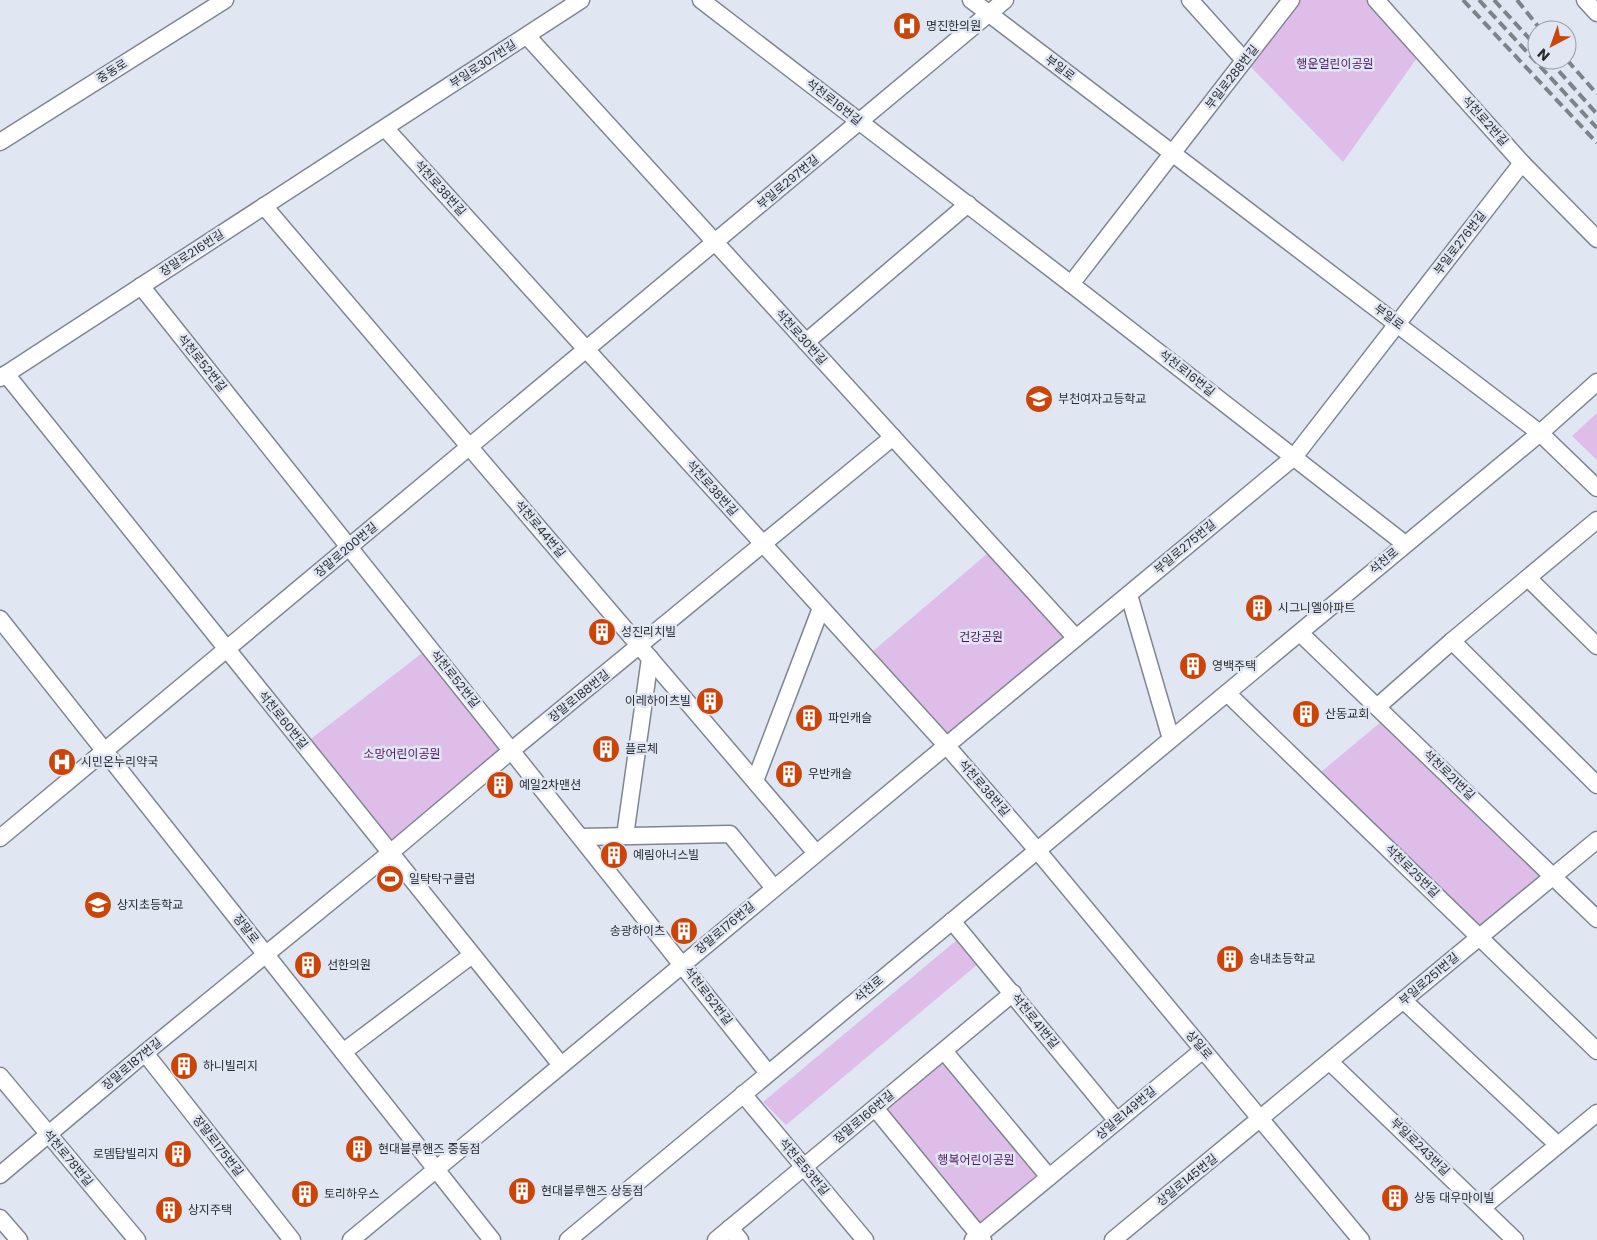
<svg xmlns="http://www.w3.org/2000/svg" width="1597" height="1240" viewBox="0 0 1597 1240" font-family="Poppins,'Noto Sans KR',sans-serif">
<style>
.green{fill:#debee9}
.lines{fill:none;stroke-linecap:round;stroke-linejoin:round}
.minor-casing{stroke:#808691;stroke-width:19}
.minor{stroke:#fff;stroke-width:16}
.rail{stroke:#7e838a;stroke-width:4;stroke-dasharray:10 5;stroke-linecap:butt}
.labels{text-anchor:middle;stroke-width:5;stroke-linejoin:round;paint-order:stroke}
.poi-label{font-size:12px;fill:#292c30;stroke:#e0e6f2;text-anchor:start}
.street-label{font-size:12px;fill:#292c30;stroke:#e0e6f2}
.park-label{font-size:12px;fill:#521364;stroke:#e0e6f2}
</style>
<rect width="100%" height="100%" fill="#e0e6f2"/>
<g class="green">
<path d="M1291,0H1376L1422,51L1343,162L1244,60Z"/>
<path d="M1597,413V460L1572,436Z"/>
<path d="M994,548L1076,638L946,745L866,657Z"/>
<path d="M430,647L512,750L390,853L303,745Z"/>
<path d="M1388,716L1553,876L1480,936L1315,777Z"/>
<path d="M958,939L978,964L786,1125L763,1102Z"/>
<path d="M944,1051L1049,1177L979,1235L875,1108Z"/>
</g>
<g class="lines">
<g class="minor-casing">
<g id="minor">
<path d="M701,0L1071,284L1405,544"/>
<path d="M971,0L1540,433L1597,488"/>
<path d="M1190,0L1244,60"/>
<path d="M1376,0L1522,163L1597,239"/>
<path d="M1585,0L1597,13"/>
<path d="M527,36L1076,638"/>
<path d="M385,128L946,745L1037,850L1361,1240"/>
<path d="M0,142L225,0"/>
<path d="M264,206L816,853"/>
<path d="M1071,284L1291,0"/>
<path d="M141,286L768,1073"/>
<path d="M806,342L968,204"/>
<path d="M6,374L561,1065"/>
<path d="M0,378L581,0"/>
<path d="M1528,578L1597,646"/>
<path d="M1129,595L1171,739"/>
<path d="M0,619L492,1240"/>
<path d="M1300,633L1597,919"/>
<path d="M1452,641L1597,785"/>
<path d="M1227,693L1597,1051"/>
<path d="M1377,707L1452,641L1597,520"/>
<path d="M755,781L821,608"/>
<path d="M625,836L650,658"/>
<path d="M582,837L730,834L774,888"/>
<path d="M0,838L1005,0"/>
<path d="M952,921L1117,1121"/>
<path d="M1403,1000L1558,1145"/>
<path d="M944,1051L1049,1177"/>
<path d="M343,1052L472,955"/>
<path d="M145,1053L292,1240"/>
<path d="M1330,1062L1515,1240"/>
<path d="M0,1076L137,1240"/>
<path d="M743,1094L865,1240"/>
<path d="M875,1108L983,1240"/>
<path d="M0,1175L145,1053L390,853L512,750L893,437"/>
<path d="M1483,1207L1597,1113"/>
<path d="M0,1218L19,1240"/>
<path d="M730,1228L740,1240"/>
<path d="M351,1240L1294,457L1522,163"/>
<path d="M568,1240L1540,433L1597,382"/>
<path d="M716,1240L1013,993"/>
<path d="M973,1240L1203,1050"/>
<path d="M1113,1240L1597,840"/>
</g>
</g>
<use href="#minor" class="minor"/>
<g class="rail">
<path d="M1463,0L1597,143"/>
<path d="M1479,0L1597,128"/>
<path d="M1494,0L1537,47"/>
<path d="M1517,0L1541,30"/>
<path d="M1549,60L1597,114"/>
<path d="M1567,60L1597,94"/>
</g>
</g>
<defs>
<g id="hospital-disc" transform="scale(1.4375)"><circle r="9.5" fill="#cb4508" stroke="#e0e6f2"/><path d="M-5-5h3v3.5h4V-5h3V5h-3V1.5h-4V5h-3Z" fill="#fff"/></g>
<g id="school-disc" transform="scale(1.4375)"><circle r="9.5" fill="#cb4508" stroke="#e0e6f2"/><path d="M0-5L7-2L0 1L-7-2ZM-4 1L0 2.5L4 1V4Q0 6-4 4Z" fill="#fff"/></g>
<g id="building-disc" transform="scale(1.4375)"><circle r="9.5" fill="#cb4508" stroke="#e0e6f2"/><path d="M-4-6H4V6H1V3H-1V6H-4ZM-2.5-4.3h1.7v1.8h-1.7ZM.8-4.3h1.7v1.8H.8ZM-2.5-1h1.7V.8h-1.7ZM.8-1h1.7V.8H.8Z" fill="#fff"/></g>
<g id="stadium-disc" transform="scale(1.4375)"><circle r="9.5" fill="#cb4508" stroke="#e0e6f2"/><path d="M0-5a6.5 5 0 1 0 0 10a6.5 5 0 1 0 0-10ZM-3.5-1.8h7v3.6h-7Z" fill="#fff"/></g>
</defs>
<g fill-rule="evenodd">
<use href="#hospital-disc" x="907" y="26"/>
<use href="#school-disc" x="1039" y="399"/>
<use href="#building-disc" x="1259" y="608"/>
<use href="#building-disc" x="602" y="632"/>
<use href="#building-disc" x="1193" y="666"/>
<use href="#building-disc" x="710" y="701"/>
<use href="#building-disc" x="1306" y="714"/>
<use href="#building-disc" x="809" y="718"/>
<use href="#building-disc" x="606" y="749"/>
<use href="#hospital-disc" x="62" y="762"/>
<use href="#building-disc" x="789" y="774"/>
<use href="#building-disc" x="500" y="785"/>
<use href="#building-disc" x="614" y="855"/>
<use href="#stadium-disc" x="390" y="879"/>
<use href="#school-disc" x="98" y="905"/>
<use href="#building-disc" x="684" y="931"/>
<use href="#building-disc" x="1230" y="959"/>
<use href="#building-disc" x="308" y="965"/>
<use href="#building-disc" x="184" y="1066"/>
<use href="#building-disc" x="359" y="1149"/>
<use href="#building-disc" x="178" y="1154"/>
<use href="#building-disc" x="522" y="1191"/>
<use href="#building-disc" x="305" y="1194"/>
<use href="#building-disc" x="1395" y="1198"/>
<use href="#building-disc" x="169" y="1210"/>
</g>
<g class="labels">
<g class="poi-label">
<text x="926" y="30">명진한의원</text>
<text x="1058" y="403">부천여자고등학교</text>
<text x="1278" y="612">시그니엘아파트</text>
<text x="621" y="636">성진리치빌</text>
<text x="1212" y="670">영백주택</text>
<text x="691" y="705" text-anchor="end">이레하이츠빌</text>
<text x="1325" y="718">산동교회</text>
<text x="828" y="722">파인캐슬</text>
<text x="625" y="753">플로체</text>
<text x="81" y="766">시민온누리약국</text>
<text x="808" y="778">우반캐슬</text>
<text x="519" y="789">예일2차맨션</text>
<text x="633" y="859">예림아너스빌</text>
<text x="409" y="883">일탁탁구클럽</text>
<text x="117" y="909">상지초등학교</text>
<text x="665" y="935" text-anchor="end">송광하이츠</text>
<text x="1249" y="963">송내초등학교</text>
<text x="327" y="969">선한의원</text>
<text x="203" y="1070">하니빌리지</text>
<text x="378" y="1153">현대블루핸즈 중동점</text>
<text x="159" y="1158" text-anchor="end">로뎀탑빌리지</text>
<text x="541" y="1195">현대블루핸즈 상동점</text>
<text x="324" y="1198">토리하우스</text>
<text x="1414" y="1202">상동 대우마이빌</text>
<text x="188" y="1214">상지주택</text>
</g>
<g class="street-label">
<text transform="translate(483 64) rotate(-33)" y="4">부일로307번길</text>
<text transform="translate(1060 68) rotate(37)" y="4">부일로</text>
<text transform="translate(112 71) rotate(-32)" y="4">중동로</text>
<text transform="translate(1232 77) rotate(-52)" y="4">부일로288번길</text>
<text transform="translate(834 102) rotate(38)" y="4">석천로16번길</text>
<text transform="translate(1485 121) rotate(48)" y="4">석천로2번길</text>
<text transform="translate(788 182) rotate(-40)" y="4">부일로297번길</text>
<text transform="translate(440 188) rotate(48)" y="4">석천로38번길</text>
<text transform="translate(1460 243) rotate(-52)" y="4">부일로276번길</text>
<text transform="translate(192 253) rotate(-33)" y="4">장말로216번길</text>
<text transform="translate(1389 317) rotate(37)" y="4">부일로</text>
<text transform="translate(801 337) rotate(48)" y="4">석천로30번길</text>
<text transform="translate(202 363) rotate(51)" y="4">석천로52번길</text>
<text transform="translate(1187 373) rotate(38)" y="4">석천로16번길</text>
<text transform="translate(712 488) rotate(48)" y="4">석천로38번길</text>
<text transform="translate(540 529) rotate(50)" y="4">석천로44번길</text>
<text transform="translate(1185 547) rotate(-40)" y="4">부일로275번길</text>
<text transform="translate(346 550) rotate(-40)" y="4">장말로200번길</text>
<text transform="translate(1384 561) rotate(-40)" y="4">석천로</text>
<text transform="translate(455 679) rotate(51)" y="4">석천로52번길</text>
<text transform="translate(579 696) rotate(-39)" y="4">장말로188번길</text>
<text transform="translate(283 720) rotate(51)" y="4">석천로60번길</text>
<text transform="translate(1449 775) rotate(44)" y="4">석천로21번길</text>
<text transform="translate(984 788) rotate(49)" y="4">석천로38번길</text>
<text transform="translate(1412 871) rotate(44)" y="4">석천로25번길</text>
<text transform="translate(725 928) rotate(-40)" y="4">장말로176번길</text>
<text transform="translate(246 929) rotate(52)" y="4">장말로</text>
<text transform="translate(1429 979) rotate(-40)" y="4">부일로251번길</text>
<text transform="translate(869 989) rotate(-40)" y="4">석천로</text>
<text transform="translate(708 996) rotate(52)" y="4">석천로52번길</text>
<text transform="translate(1035 1021) rotate(51)" y="4">석천로41번길</text>
<text transform="translate(1199 1045) rotate(50)" y="4">상일로</text>
<text transform="translate(132 1064) rotate(-40)" y="4">장말로187번길</text>
<text transform="translate(1126 1113) rotate(-40)" y="4">상일로149번길</text>
<text transform="translate(864 1117) rotate(-40)" y="4">장말로166번길</text>
<text transform="translate(218 1146) rotate(52)" y="4">장말로175번길</text>
<text transform="translate(1420 1147) rotate(44)" y="4">부일로243번길</text>
<text transform="translate(68 1158) rotate(50)" y="4">석천로78번길</text>
<text transform="translate(804 1167) rotate(50)" y="4">석천로53번길</text>
<text transform="translate(1187 1180) rotate(-39)" y="4">상일로145번길</text>
</g>
<g class="park-label">
<text x="1335" y="68">행운얼린이공원</text>
<text x="981" y="641">건강공원</text>
<text x="402" y="758">소망어린이공원</text>
<text x="976" y="1164">행복어린이공원</text>
</g>
</g>
<g transform="translate(1552 45) rotate(221)"><circle r="24" fill="#e0e6f2" stroke="#979ca4"/>
<path d="M0-4L9 19L0 12L-9 19Z" fill="#cb4508"/>
<text y="-8" font-size="14" font-weight="bold" text-anchor="middle" fill="#292c30">N</text>
</g>
</svg>
